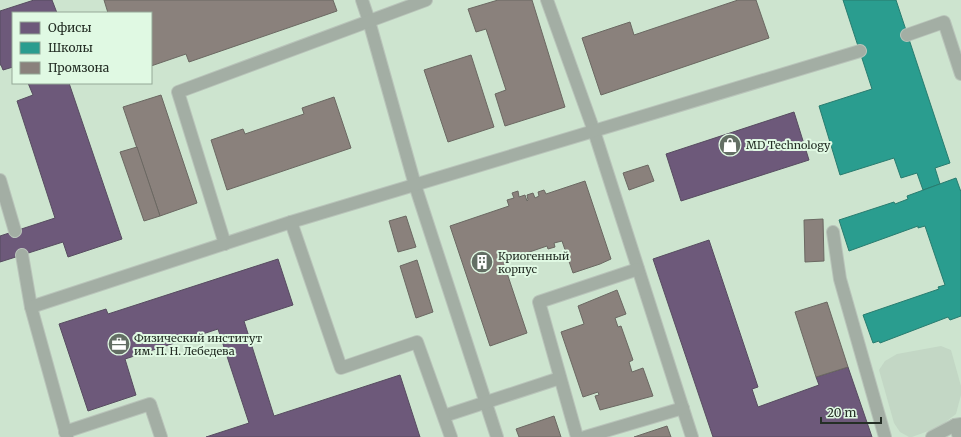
<svg xmlns="http://www.w3.org/2000/svg" width="961" height="437" viewBox="0 0 961 437" font-family="Merriweather,serif">
<style>
.built{fill:#cde4cf;fill-rule:evenodd}
.green{fill:#c3d7c5}
.offices{fill:#6d597a;stroke:#574c60}
.schools{fill:#2a9d8f;stroke:#287c6f}
.industry{fill:#8a817c;stroke:#6b6862}
.lines{fill:none;stroke-linecap:round;stroke-linejoin:round}
.lane-casing{stroke:#b9c4ba;stroke-width:14}
.lane{stroke:#a3aea4;stroke-width:12}
.labels{text-anchor:middle;stroke-width:4;stroke-linejoin:round;paint-order:stroke}
.poi-label{font-size:11px;fill:#242e25;stroke:#e0f9e3;text-anchor:start}
</style>
<rect width="100%" height="100%" fill="#d9e6da"/>
<path class="built" d="M0,0H961V437H0ZM13,13H151V83H13Z"/>
<path class="green" d="M941,346L951,350L961,386V395L956,414L939,427L912,437H909L900,432L894,423L879,370L885,361L897,354Z"/>
<g class="offices">
<path d="M34,0H52L57,13H13V67L3,70L1,65H0V11Z"/>
<path d="M28,83H69L122,239L68,257L63,242L0,262V236L55,218L17,101L33,95Z"/>
<path d="M794,112L809,160L681,201L666,154Z"/>
<path d="M709,240L758,387L752,389L758,407L819,385L816,377L848,367L872,437H713L653,259Z"/>
<path d="M278,259L293,305L244,321L274,416L400,375L420,437H206L249,423L218,329L125,359L136,395L88,411L59,324L106,309L108,314Z"/>
</g>
<g class="schools">
<path d="M843,0H896L950,163L935,168L940,184L923,190L917,173L901,178L894,158L840,175L819,106L872,89Z"/>
<path d="M956,178L961,192V316L950,320L948,317L880,343L879,341L873,343L863,315L939,289L938,287L945,285L925,226L918,228V226L849,251L839,220L894,202L895,204L908,199L907,196Z"/>
</g>
<g class="industry">
<path d="M104,0H333L337,11L189,62L186,54L151,66V13H108Z"/>
<path d="M498,0H532L565,107L505,126L495,94L506,90L486,29L476,32L468,9Z"/>
<path d="M738,0H756L769,38L601,95L582,38L630,22L634,35Z"/>
<path d="M471,55L494,127L448,142L424,70Z"/>
<path d="M161,95L197,203L160,216L123,107Z"/>
<path d="M334,97L351,148L227,190L211,140L243,129L245,134L304,114L302,108Z"/>
<path d="M137,147L160,216L144,221L120,152Z"/>
<path d="M648,165L654,181L629,190L623,173Z"/>
<path d="M585,181L611,259L600,264L573,273L562,241L554,243L555,247L548,249L547,246L503,261L527,333L490,346L450,226L509,206L507,200L514,198L512,193L518,191L519,197L525,195L527,201L528,200L527,195L533,193L535,198L539,196L538,192L544,190L546,194Z"/>
<path d="M406,216L416,247L398,252L389,221Z"/>
<path d="M823,219L824,261L805,262L804,220Z"/>
<path d="M417,260L433,312L416,318L400,266Z"/>
<path d="M617,290L626,314L615,318L618,327L621,326L633,360L629,362L632,372L643,368L653,396L600,410L595,396L599,395L598,392L583,397L561,332L584,324L578,306Z"/>
<path d="M827,302L848,367L816,377L795,312Z"/>
<path d="M554,416L561,437H519L516,429Z"/>
<path d="M667,426L671,437H634Z"/>
</g>
<g class="lines">
<g class="lane-casing">
<g id="lane">
<path d="M362,0L369,21L415,185L497,437"/>
<path d="M547,0L594,131L692,437"/>
<path d="M907,35L944,22L961,74"/>
<path d="M0,180L15,231"/>
<path d="M291,222L860,51"/>
<path d="M833,232L840,279L885,437"/>
<path d="M225,244L178,92L426,0"/>
<path d="M22,255L31,307"/>
<path d="M444,416L560,378"/>
<path d="M955,425L959,437"/>
<path d="M65,432L150,404L161,437"/>
<path d="M67,437L31,307L291,222L341,368L417,342L451,437"/>
<path d="M577,437L539,302L638,269"/>
<path d="M585,437L683,408"/>
<path d="M932,437L955,425L961,424"/>
</g>
</g>
<use href="#lane" class="lane"/>
</g>
<defs>
<g id="shop-disc" transform="scale(1.15)"><circle r="9.5" fill="#636e64" stroke="#e0f9e3"/><path d="M-5-2.5h2.3a2.7 3.5 0 0 1 5.4 0H5L5.5 6h-11ZM-1.5-2.5h3a1.5 2.3 0 0 0-3 0Z" fill="#fff"/></g>
<g id="building-disc" transform="scale(1.15)"><circle r="9.5" fill="#636e64" stroke="#e0f9e3"/><path d="M-4-6H4V6H1V3H-1V6H-4ZM-2.5-4.3h1.7v1.8h-1.7ZM.8-4.3h1.7v1.8H.8ZM-2.5-1h1.7V.8h-1.7ZM.8-1h1.7V.8H.8Z" fill="#fff"/></g>
<g id="office-disc" transform="scale(1.15)"><circle r="9.5" fill="#636e64" stroke="#e0f9e3"/><path d="M-6-3h4V-5.5h4V-3h4V5H-6ZM-1-4.5V-3h2v-1.5ZM-6 0V1H6V0Z" fill="#fff"/></g>
</defs>
<g fill-rule="evenodd">
<use href="#shop-disc" x="730" y="145"/>
<use href="#building-disc" x="482" y="262"/>
<use href="#office-disc" x="119" y="344"/>
</g>
<g class="labels">
<g class="poi-label">
<text x="746" y="149">MD Technology</text>
<text x="498" y="260">Криогенный<tspan x="498" dy="13">корпус</tspan></text>
<text x="134" y="342">Физический институт<tspan x="134" dy="13">им. П. Н. Лебедева</tspan></text>
</g>
</g>
<rect x="12" y="12" width="140" height="72" fill="#e0f9e3" stroke="#95a897"/>
<rect x="20" y="22" width="20" height="12" fill="#6d597a" stroke="#95a897"/>
<text x="48" y="32" font-size="12" fill="#242e25">Офисы</text>
<rect x="20" y="42" width="20" height="12" fill="#2a9d8f" stroke="#95a897"/>
<text x="48" y="52" font-size="12" fill="#242e25">Школы</text>
<rect x="20" y="62" width="20" height="12" fill="#8a817c" stroke="#95a897"/>
<text x="48" y="72" font-size="12" fill="#242e25">Промзона</text>
<path d="M821 417v6h60v-6" fill="none" stroke="#242e25" stroke-width="2"/>
<text x="827" y="417" font-size="12" fill="#242e25" stroke="#e0f9e3" stroke-width="3" paint-order="stroke">20 m</text>
</svg>
